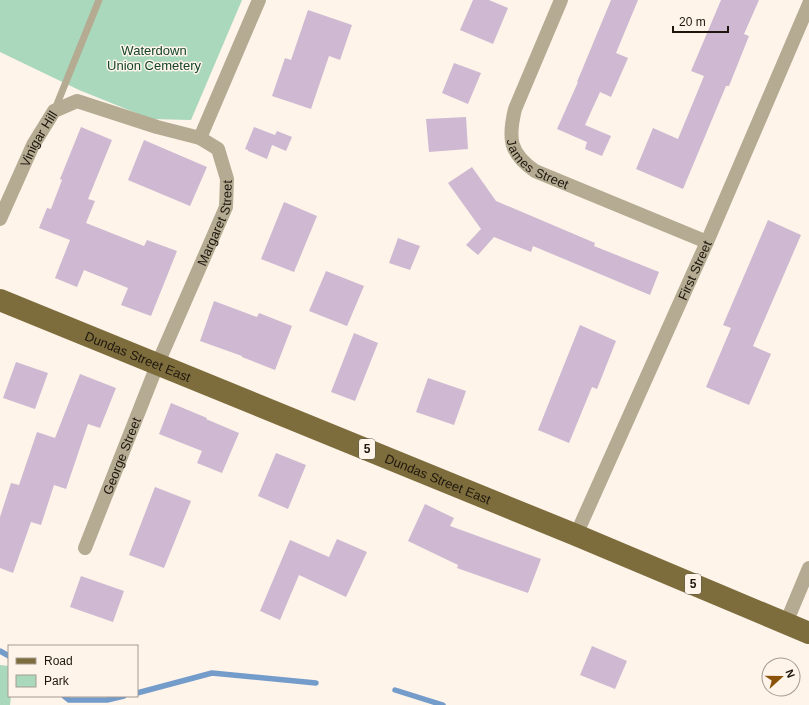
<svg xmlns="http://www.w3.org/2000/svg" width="809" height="705" viewBox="0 0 809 705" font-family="Helvetica,sans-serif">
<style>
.green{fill:#a9d8bc}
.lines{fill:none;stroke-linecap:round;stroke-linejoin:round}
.stream{stroke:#749cca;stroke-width:5.5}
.building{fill:#ceb8d2}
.service{stroke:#b4ab92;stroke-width:7}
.minor{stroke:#b4ab92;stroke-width:14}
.primary{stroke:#7d6d3d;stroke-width:22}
.labels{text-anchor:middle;stroke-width:3;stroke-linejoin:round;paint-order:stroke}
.shield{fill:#fef4ea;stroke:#61594f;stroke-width:1}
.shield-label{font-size:12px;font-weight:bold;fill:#1e160d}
.park-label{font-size:13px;fill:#14442d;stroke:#fef4ea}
.street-label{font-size:13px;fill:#1e160d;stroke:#fef4ea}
</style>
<rect width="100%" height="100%" fill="#fef4ea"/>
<g class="green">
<path d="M0,0H242L191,120L151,119L79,90L0,52Z"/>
<path d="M0,665L9,666V696H11L10,705H0Z"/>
</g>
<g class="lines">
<g class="stream">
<path d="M0,651L9,656"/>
<path d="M395,690L443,705"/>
<path d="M137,693L212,673L316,683"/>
<path d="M64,696L69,700H107L124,696"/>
</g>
</g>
<g class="building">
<path d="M473,0H489L508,8L493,44L460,30Z"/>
<path d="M611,0H638L616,53L628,58L611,97L600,92L585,125L611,136L602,156L585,149L587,142L557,129L578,82H577Z"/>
<path d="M721,0H759L744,34L749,36L729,86H726L683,189L636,169L653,128L678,139L704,76L691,71Z"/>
<path d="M308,10L352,25L340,60L329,56L311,109L272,96L285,58L291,60Z"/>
<path d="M454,63L481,73L468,104L442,93Z"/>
<path d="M466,117L468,149L429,152L426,119Z"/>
<path d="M81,127L112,140L88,199L95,201L86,223L144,246L147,240L177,251L151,316L121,305L128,288L84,270L77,287L55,278L70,240L39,228L47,208L51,209L62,180L60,179Z"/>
<path d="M254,127L275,135L277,131L292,137L286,151L272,145L267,159L248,151V150L245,149Z"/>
<path d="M144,140L207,167L190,206L128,180Z"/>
<path d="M472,167L496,201L595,243L594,246L659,272L650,295L533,246L531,252L494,237L478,255L466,245L481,229L448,183Z"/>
<path d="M284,202L317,216L294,272L261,259Z"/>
<path d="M768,220L801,235L753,346L771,354L749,405L706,387L731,328L723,325Z"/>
<path d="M398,238L420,246L410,270L389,263Z"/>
<path d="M326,271L364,286L347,326L309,311Z"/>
<path d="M214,301L257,317L259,313L292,326L275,370L242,357V356L200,341Z"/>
<path d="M580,325L616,341L597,389L592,387L569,443L538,430Z"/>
<path d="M354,333L378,343L355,401L331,392Z"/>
<path d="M16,362L48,373L35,409L3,398Z"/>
<path d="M80,374L116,388L100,428L88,424L66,489L54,485L41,525L31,522L13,573L0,568V517L11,483L19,485L37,432L55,438Z"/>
<path d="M428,378L466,391L454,425L416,412Z"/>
<path d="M171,403L207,418L206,419L239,433L222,473L197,463L202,451L159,434Z"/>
<path d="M276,453L306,465L288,509L258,496Z"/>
<path d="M155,487L191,501L164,568L129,555Z"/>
<path d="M425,504L454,518L450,526L541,559L528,593L457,568L458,565L408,541Z"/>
<path d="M337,539L367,552L346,597L299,575L280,620L260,611L290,540L329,557Z"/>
<path d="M81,576L124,591L113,622L70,607Z"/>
<path d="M592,646L627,661L615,689L580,675Z"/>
</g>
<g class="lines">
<path class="service" d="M55,109L99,0"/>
<g class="minor">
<path id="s1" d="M561,0L515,109C508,138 509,153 535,171L707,242"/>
<path id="s2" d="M0,219L33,145L54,111L77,101L157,127L200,138"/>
<path id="s3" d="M576,535L707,242L809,4"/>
<path id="s4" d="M85,548L158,363L226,207L227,179L218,149L200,138L259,0"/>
<path d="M786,623L809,568"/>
</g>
<path class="primary" id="s5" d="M0,300L576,535L809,633"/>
</g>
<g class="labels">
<g class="shield">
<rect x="359" y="439" width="16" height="20" rx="3"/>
<rect x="685" y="574" width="16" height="20" rx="3"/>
</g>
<g class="shield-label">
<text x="367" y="453">5</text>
<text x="693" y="588">5</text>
</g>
<g class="park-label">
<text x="154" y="55">Waterdown<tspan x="154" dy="15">Union Cemetery</tspan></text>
</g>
<g class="street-label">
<text dy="5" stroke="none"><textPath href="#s2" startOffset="89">Vinigar Hill</textPath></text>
<text dy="5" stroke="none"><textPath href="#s1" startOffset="187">James Street</textPath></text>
<text dy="5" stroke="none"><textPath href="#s4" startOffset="351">Margaret Street</textPath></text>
<text dy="5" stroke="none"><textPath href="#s3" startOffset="290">First Street</textPath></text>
<text dy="5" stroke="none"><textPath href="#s5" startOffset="149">Dundas Street East</textPath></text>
<text dy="5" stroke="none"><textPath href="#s4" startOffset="99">George Street</textPath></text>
<text dy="5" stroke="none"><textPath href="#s5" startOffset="473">Dundas Street East</textPath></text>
</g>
</g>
<rect x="8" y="645" width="130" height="52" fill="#fef4ea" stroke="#a49b92"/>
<rect x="16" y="658" width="20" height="6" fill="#7d6d3d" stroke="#a49b92"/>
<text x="44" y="665" font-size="12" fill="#1e160d">Road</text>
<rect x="16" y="675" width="20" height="12" fill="#a9d8bc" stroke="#a49b92"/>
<text x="44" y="685" font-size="12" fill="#1e160d">Park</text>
<g transform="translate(781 677) rotate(69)"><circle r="19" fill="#fef4ea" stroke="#a49b92"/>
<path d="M0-3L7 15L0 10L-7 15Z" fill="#8b520a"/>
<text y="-6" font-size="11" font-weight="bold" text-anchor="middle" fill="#1e160d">N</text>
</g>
<path d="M673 26v6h55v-6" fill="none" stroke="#1e160d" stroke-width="2"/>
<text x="679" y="26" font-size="12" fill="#1e160d" stroke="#fef4ea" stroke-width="3" paint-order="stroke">20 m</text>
</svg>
